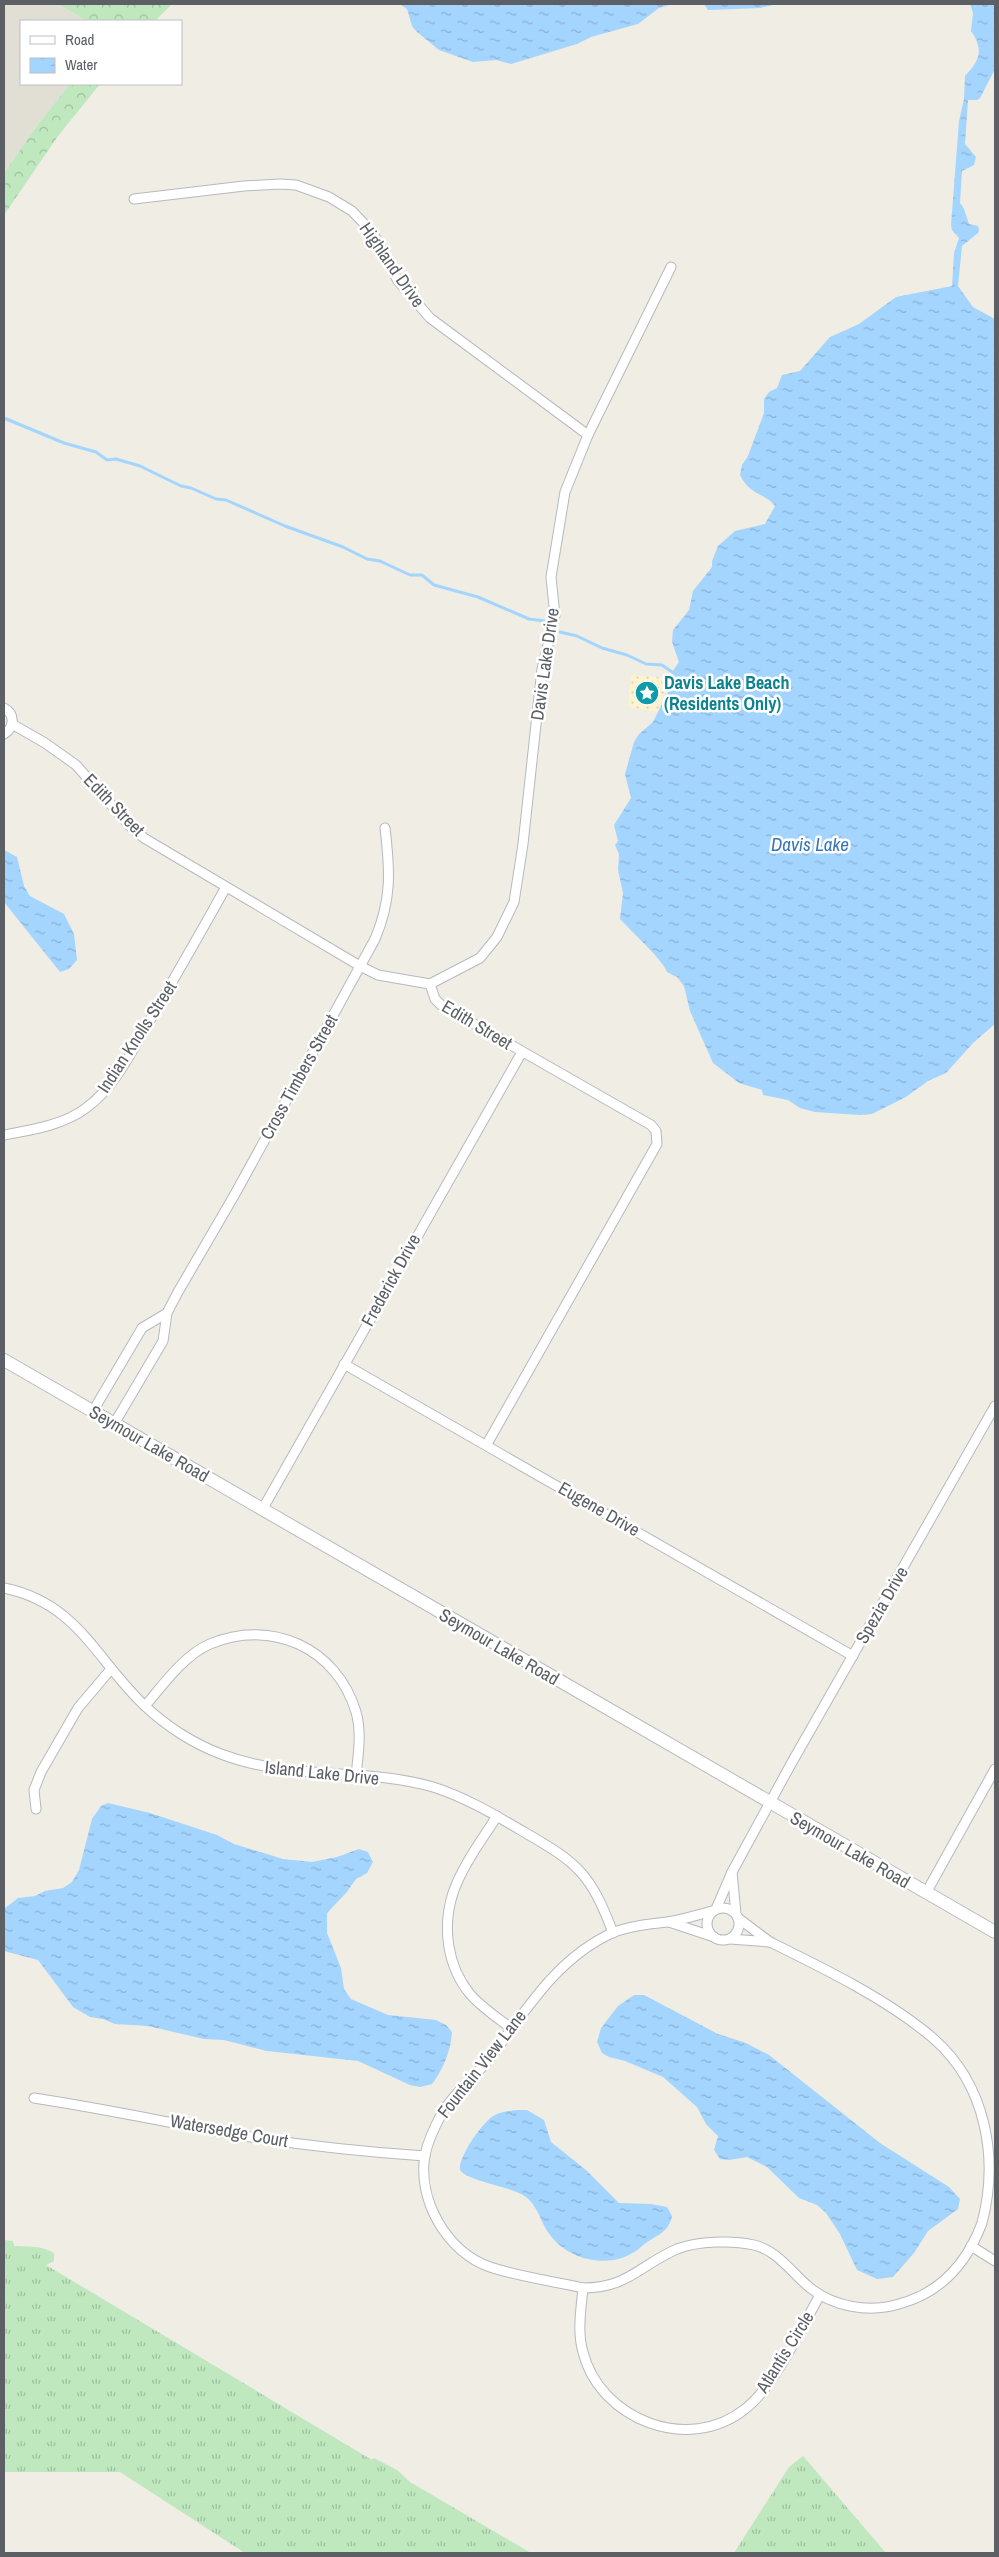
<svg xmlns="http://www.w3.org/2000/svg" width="999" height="2557" viewBox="0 0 999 2557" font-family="'Archivo Narrow',sans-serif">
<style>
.education{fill:#e1dfd4}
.grass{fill:url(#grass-tufts)}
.forest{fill:url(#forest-crowns)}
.sand{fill:url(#sand-dots)}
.water{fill:url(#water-ripples)}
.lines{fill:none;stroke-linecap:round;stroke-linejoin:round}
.stream{stroke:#a4d5ff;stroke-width:3}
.street-casing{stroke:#b6b9be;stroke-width:11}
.secondary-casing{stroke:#b7bac0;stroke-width:14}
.street{stroke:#fff;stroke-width:9}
.secondary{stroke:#fff;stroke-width:12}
.labels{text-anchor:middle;stroke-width:5;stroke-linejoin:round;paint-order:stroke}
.street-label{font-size:18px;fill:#5c6065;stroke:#fff}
.culture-label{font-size:18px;font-weight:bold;fill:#0d838f;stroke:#fff;text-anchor:start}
.water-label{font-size:19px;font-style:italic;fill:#3b75b7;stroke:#fff}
</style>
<defs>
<pattern id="grass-tufts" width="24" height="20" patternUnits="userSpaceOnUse" patternTransform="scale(1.25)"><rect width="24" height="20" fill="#bfe8bf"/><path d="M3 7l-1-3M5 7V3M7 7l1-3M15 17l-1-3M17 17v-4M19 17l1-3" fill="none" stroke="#9ebf9f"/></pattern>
<pattern id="forest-crowns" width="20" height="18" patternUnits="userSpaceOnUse" patternTransform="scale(1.25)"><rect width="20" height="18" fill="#bfe8bf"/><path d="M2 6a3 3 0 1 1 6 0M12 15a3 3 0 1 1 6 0" fill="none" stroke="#9ebf9f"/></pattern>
<pattern id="sand-dots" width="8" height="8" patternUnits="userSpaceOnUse" patternTransform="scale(1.25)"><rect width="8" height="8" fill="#fcf3d1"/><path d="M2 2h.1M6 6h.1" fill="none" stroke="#dad3b6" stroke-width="1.8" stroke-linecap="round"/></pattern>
<pattern id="water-ripples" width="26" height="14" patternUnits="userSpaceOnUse" patternTransform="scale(1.25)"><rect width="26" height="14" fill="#a4d5ff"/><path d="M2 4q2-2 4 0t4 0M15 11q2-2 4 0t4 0" fill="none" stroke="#89b0d2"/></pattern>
</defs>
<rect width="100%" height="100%" fill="#efede4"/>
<path class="education" d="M4,4H58L87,21H21V84H70L39,123L4,173Z"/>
<g class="grass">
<path d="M4,2240L13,2241L14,2246C30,2247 40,2245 54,2253V2261L46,2265L372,2460L374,2458L397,2470L410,2482L531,2553H245L120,2472H4Z"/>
<path d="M803,2456L886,2553H734L789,2467Z"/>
</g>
<g class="forest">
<path d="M58,4H172L155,21H87Z"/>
<path d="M70,84H100L58,136L4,215V173L39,123Z"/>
</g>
<path class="sand" d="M631,675L670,678L657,712L628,707Z"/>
<g class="water">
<path d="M400,4H673L659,8L638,24L591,37L577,44L511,64L496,60L473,62L439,50L417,32L412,26L407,9Z"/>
<path d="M704,4H778L760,8L708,10Z"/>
<path d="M970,4H995V69L980,98L977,100H968L965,144L976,157L974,165L962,171L960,203L964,209L969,224L978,226L979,229L978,233L962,246L958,286L973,307L995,319V1024L973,1043L946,1073L928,1081L906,1097L872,1114L860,1115L815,1112L800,1108L788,1100L763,1095L762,1090L739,1083L713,1063L690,1011L684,986L677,977L667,972C664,961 630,930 620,919L623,893L618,870L619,854L615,845L618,841L614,825L631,798L625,774L634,742L639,734L653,722L672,684V672L679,662L672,642L673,630L689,610L693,591L712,567V561L718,546L735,531L765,524L775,506C764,492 750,496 740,475L742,465L748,456L764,413V399L769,392L777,388L782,375L800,371L830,337L859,324L896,297L952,286L954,253L959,238L952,230L951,225L959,121L964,99L965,76C980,60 984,50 971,31L973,13Z"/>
<path d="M4,850L17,857L24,886L30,896L64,914L74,934L77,960L69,969L60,972L4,902Z"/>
<path d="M108,1803L150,1813L217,1835L234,1844L283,1859L312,1862L337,1857L359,1849L368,1852L373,1862L367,1873L356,1879L346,1893L327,1913V1933L341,1968L344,1989L351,1999L388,2015L436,2020L446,2025L452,2032C451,2050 443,2070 432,2084L420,2087L410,2085L358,2061L267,2051L224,2040L204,2039L148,2026L115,2024L103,2019L90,2017L73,2007L38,1960L4,1951V1909L18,1898L35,1896L45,1891L63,1888L72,1882L79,1870L92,1819L101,1806Z"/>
<path d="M634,1995H644L718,2034L746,2043L769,2055L880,2143L949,2187L960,2199L958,2209L928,2231L914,2253L893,2277L877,2279L857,2270L840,2234L826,2213L817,2205L799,2198L767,2167L747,2157L729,2160L720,2159L714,2150L718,2136L706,2124L697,2107L663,2077L625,2061L609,2057L602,2053L597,2042L601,2028L618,2006Z"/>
<path d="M518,2110H527L544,2120L551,2142L586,2170L619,2203L651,2204L667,2207L672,2216C669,2234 653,2236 641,2247C615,2270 571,2263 550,2235C540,2222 538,2204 523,2195C508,2186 467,2181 460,2170C458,2157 483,2121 495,2115C502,2111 511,2111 518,2110Z"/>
</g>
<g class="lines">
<g class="stream">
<path d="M4,418L64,443L96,452L107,460L116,459L140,466L181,486L191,488L216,499L226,500L285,526L343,547L367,559L380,561L410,575H422L434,585L478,597L529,619L545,621"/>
<path d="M560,632L577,636L602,648L627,655L646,664L662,665L672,672"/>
</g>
<g class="street-casing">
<g id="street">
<path d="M134,199L244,186L280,184L296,185L329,197L352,211L373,233L398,281L430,318L588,435"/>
<path d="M4,708C15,714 15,727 4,734"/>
<path d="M12,724L45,743L76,765L130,826L144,838L360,966L378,975L430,984"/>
<path d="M430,984L480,958L497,937L514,902L523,844L542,669L555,616L551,577L565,492L588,435L671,267"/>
<path d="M430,984L435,999L441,1005L651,1125L656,1131L657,1144L487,1444"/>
<path d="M4,1135C31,1130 64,1125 86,1108C115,1087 131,1052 149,1022C175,977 201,932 226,887"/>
<path d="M344,1364L853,1656"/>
<path d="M93,1411L142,1328L167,1313"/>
<path d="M114,1424L163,1341L167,1313L178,1292L235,1194L375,939C392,899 390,870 385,828"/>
<path d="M262,1510L522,1052"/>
<path d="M4,1588C78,1603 96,1660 145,1706C166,1726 194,1744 221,1754C291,1781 363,1767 433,1787C465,1797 495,1815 524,1832C578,1863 591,1874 613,1933"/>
<path d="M145,1706C163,1685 184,1655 210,1644C271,1618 337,1648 356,1712C362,1733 358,1755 356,1776"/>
<path d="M36,1809L34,1790L41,1772L78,1708L111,1669"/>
<path d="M497,1816C482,1840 462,1866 453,1893C442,1927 447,1966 470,1994C482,2008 498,2018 512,2029"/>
<path d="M732,1872L791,1764L995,1406"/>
<path d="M926,1893L995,1769"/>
<circle cx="723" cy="1924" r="16"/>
<path d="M716,1909L732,1872L736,1914"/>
<path d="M712,1911C697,1915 682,1920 667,1922C649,1924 629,1926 612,1933C558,1958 528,2007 494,2053C479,2074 455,2091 442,2113C435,2126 428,2140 425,2155C417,2200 447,2252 490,2267C520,2277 553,2281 583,2288C628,2288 640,2265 677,2249C698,2241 732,2240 754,2245C777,2250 792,2273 809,2287C833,2307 869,2313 899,2304C940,2293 967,2263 982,2223C999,2158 986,2085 934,2039C889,2000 823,1968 770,1942"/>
<path d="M669,1922L714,1937"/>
<path d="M730,1939L770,1942L738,1918"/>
<path d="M34,2098C107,2109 179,2125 251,2137C309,2146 367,2152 425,2156"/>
<path d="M971,2246L995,2261"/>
<path d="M583,2288C581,2309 577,2332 583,2352C600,2420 689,2454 745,2409C775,2386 801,2328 820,2295"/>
</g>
</g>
<g class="secondary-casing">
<path id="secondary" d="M4,1360L995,1932"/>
</g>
<use href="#street" class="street"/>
<use href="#secondary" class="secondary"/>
</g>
<defs>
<g id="sight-disc" transform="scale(1.25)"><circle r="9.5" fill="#0f9aa8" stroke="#fff"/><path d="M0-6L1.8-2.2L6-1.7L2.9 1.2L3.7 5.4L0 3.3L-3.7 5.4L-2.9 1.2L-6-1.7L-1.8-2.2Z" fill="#fff"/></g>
</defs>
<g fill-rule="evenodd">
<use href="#sight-disc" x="647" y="693"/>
</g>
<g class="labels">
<g class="street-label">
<text transform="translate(392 265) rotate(55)" y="6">Highland Drive</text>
<text transform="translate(545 664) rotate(-82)" y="6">Davis Lake Drive</text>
<text transform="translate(114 805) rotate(46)" y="6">Edith Street</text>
<text transform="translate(477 1025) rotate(31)" y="6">Edith Street</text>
<text transform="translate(137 1037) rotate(-57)" y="6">Indian Knolls Street</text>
<text transform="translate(299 1077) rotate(-61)" y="6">Cross Timbers Street</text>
<text transform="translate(391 1280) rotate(-61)" y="6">Frederick Drive</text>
<text transform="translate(149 1444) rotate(30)" y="6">Seymour Lake Road</text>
<text transform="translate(599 1509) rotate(30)" y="6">Eugene Drive</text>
<text transform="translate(882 1605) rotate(-60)" y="6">Spezia Drive</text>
<text transform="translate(499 1647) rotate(30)" y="6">Seymour Lake Road</text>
<text transform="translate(322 1773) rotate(6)" y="6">Island Lake Drive</text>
<text transform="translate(850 1850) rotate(30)" y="6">Seymour Lake Road</text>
<text transform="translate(482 2064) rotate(-52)" y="6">Fountain View Lane</text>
<text transform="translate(229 2131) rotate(10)" y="6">Watersedge Court</text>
<text transform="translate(785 2352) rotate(-58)" y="6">Atlantis Circle</text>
</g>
<g class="culture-label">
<text x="664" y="689">Davis Lake Beach<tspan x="664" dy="21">(Residents Only)</tspan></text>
</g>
<g class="water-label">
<text x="810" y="851">Davis Lake</text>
</g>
</g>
<rect width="999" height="2557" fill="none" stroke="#5c6065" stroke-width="10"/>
<rect x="20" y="20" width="162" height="65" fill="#ffffff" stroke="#bebfc1"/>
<rect x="30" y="36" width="25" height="8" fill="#ffffff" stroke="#bebfc1"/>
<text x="65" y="45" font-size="15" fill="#5c6065">Road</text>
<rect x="30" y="58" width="25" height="15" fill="url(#water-ripples)" stroke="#bebfc1"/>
<text x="65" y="70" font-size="15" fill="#5c6065">Water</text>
</svg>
